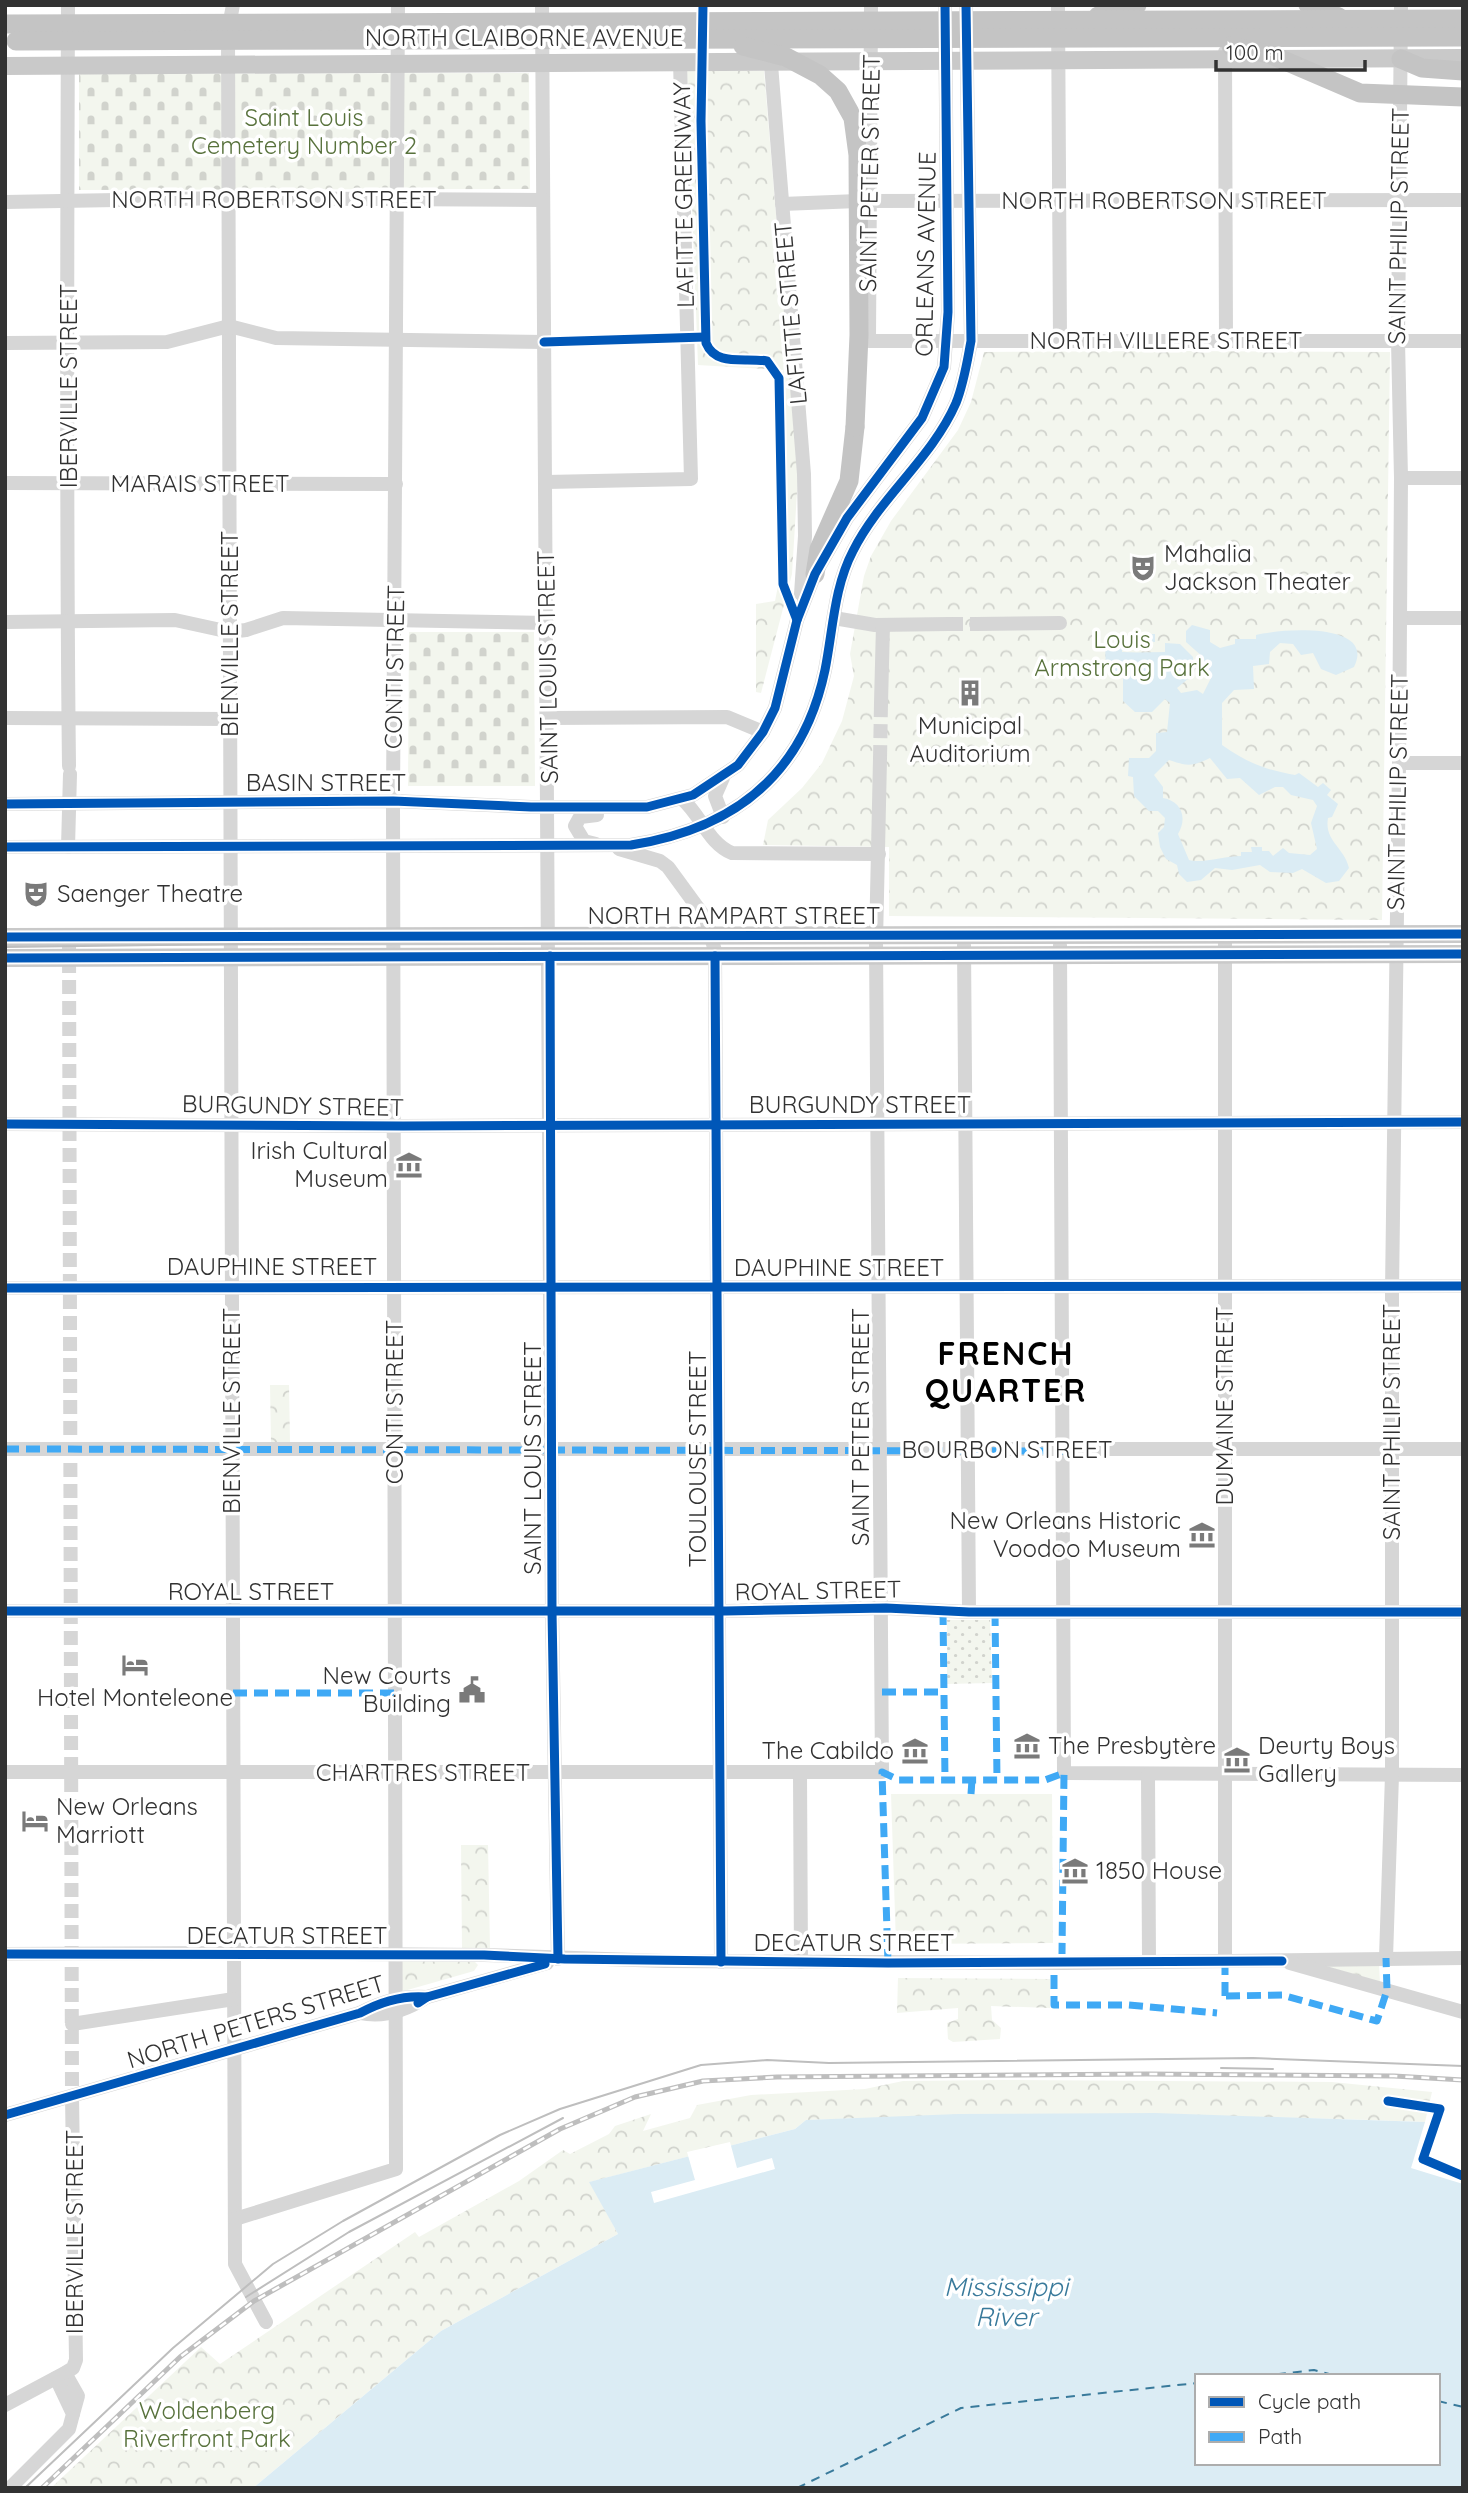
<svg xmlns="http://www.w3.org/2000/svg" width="1468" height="2493" viewBox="0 0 1468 2493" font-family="Quicksand,sans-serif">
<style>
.grass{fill:url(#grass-dots)}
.forest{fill:url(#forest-crowns)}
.cemetery{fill:url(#cemetery-stones)}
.water{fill:#dbecf4;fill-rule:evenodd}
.pier{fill:#fff}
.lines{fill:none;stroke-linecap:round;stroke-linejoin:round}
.ferry{stroke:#397a9b;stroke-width:2;stroke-dasharray:9 7;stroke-linecap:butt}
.minor-tunnel{stroke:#d6d6d6;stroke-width:14;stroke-dasharray:14 7;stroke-linecap:butt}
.minor{stroke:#d6d6d6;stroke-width:14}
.major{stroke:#c9c9c9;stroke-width:18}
.highway{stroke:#c4c4c4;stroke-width:19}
.tram{stroke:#bebebe;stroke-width:2}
.rail-casing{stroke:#bebebe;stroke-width:5}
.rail{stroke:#fff;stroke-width:2.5;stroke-dasharray:8;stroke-linecap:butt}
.highway-bridge{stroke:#c4c4c4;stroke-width:19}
.quiet{stroke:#3fa9f5;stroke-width:7;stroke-dasharray:14 7;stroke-linecap:butt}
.cycleway-casing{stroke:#fff;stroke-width:13}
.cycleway{stroke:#0057b8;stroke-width:9}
.labels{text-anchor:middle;stroke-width:7;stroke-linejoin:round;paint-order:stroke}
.street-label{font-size:24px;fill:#323232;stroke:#fff}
.park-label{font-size:24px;fill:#58723c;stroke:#fff}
.poi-label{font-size:24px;fill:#323232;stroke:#fff;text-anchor:start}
.water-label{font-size:26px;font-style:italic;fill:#397a9b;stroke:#fff}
.district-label{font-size:32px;font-weight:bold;letter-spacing:2px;fill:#000;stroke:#fff}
</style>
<defs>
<pattern id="grass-dots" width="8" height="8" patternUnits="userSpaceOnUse" patternTransform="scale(1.75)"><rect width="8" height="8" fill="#f3f6ee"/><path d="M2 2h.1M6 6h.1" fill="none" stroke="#d1d3cd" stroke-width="1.8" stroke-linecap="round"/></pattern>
<pattern id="forest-crowns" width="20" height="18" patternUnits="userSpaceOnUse" patternTransform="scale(1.75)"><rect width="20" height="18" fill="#f3f6ee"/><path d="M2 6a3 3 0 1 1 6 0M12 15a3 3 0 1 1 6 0" fill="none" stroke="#d1d3cd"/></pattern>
<pattern id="cemetery-stones" width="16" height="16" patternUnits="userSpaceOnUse" patternTransform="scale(1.75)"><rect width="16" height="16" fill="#f3f6ee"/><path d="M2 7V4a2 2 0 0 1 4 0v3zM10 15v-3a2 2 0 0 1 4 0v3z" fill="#d1d3cd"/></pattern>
</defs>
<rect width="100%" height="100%" fill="#fff"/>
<path class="grass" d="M947,1620H990L992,1683L947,1684Z"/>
<g class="forest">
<path d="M687,71H764L798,476L792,574L761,693L756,692V604L775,601L778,586H783V487L777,486V461L783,460V370L698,365Z"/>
<path d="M1185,351L1390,352L1382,920L889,916V847L763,845L768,820L802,788L822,763L842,721L854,676L850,654L864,576L871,556L891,521L958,430L971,402L984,352Z"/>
<path d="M270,1385H289L290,1442H271Z"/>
<path d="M891,1794H1052L1053,1943L896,1944Z"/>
<path d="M461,1845H488L490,1948H462Z"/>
<path d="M404,1960H473L478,1965L474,1971L404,1991L401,1990L400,1962Z"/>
<path d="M1311,1962L1379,1965L1380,1982Z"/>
<path d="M898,1978L1050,1979V2008L991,2006L992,2020L1001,2028L1000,2039L953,2042L948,2039L947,2023L958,2019V2008L897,2013Z"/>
<path d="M1002,2080L1332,2082L1432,2092L1425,2122C1219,2114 1013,2113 806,2120L795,2129L590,2182L618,2234L441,2331L253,2488H51L201,2347L220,2364L415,2232L419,2237L519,2181L563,2150L570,2154L609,2134L615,2126L651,2114L643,2131L690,2118L697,2105L751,2095L865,2089L903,2081Z"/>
</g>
<g class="cemetery">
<path d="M529,73L530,189L79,190V74Z"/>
<path d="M409,632H534L535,786H408Z"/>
</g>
<g class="water">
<path d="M1192,625L1210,630V642L1220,648L1235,644V639H1256V635C1278,629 1377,621 1354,667L1336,675L1321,669L1313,653L1301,655L1293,644L1280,643L1270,652L1269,664L1253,666L1254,689L1234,690L1222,703V745C1246,762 1265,770 1295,775L1299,773L1318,787L1323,783L1331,790L1327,795L1338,804L1332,817L1328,818C1324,841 1344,847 1349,868L1339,881L1326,883L1302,869L1293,873L1270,872L1260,865L1232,870L1215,868L1201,880L1187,882L1179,874L1177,865L1166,859L1160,847L1158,833L1164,827L1165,818L1158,811H1149L1134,796L1133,777L1128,776L1129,758H1149L1156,751V733L1167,732L1170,703L1165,699L1152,712H1135L1123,701V674L1106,672L1105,643H1122V652C1137,653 1151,652 1165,652V643L1180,644L1193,657L1194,674L1177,688L1181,693L1197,690L1203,694L1211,678L1206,675L1204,658L1186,642V631ZM1210,758L1227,779L1240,778L1259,795L1275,787H1283L1291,795L1313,800L1317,806L1311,823L1317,849L1310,855L1289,853L1283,848L1273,856L1269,851H1262V847H1251L1252,852H1241V856C1226,856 1200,864 1189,860L1178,834C1188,817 1181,801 1163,798V787L1154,775L1169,760C1187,766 1191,767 1210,758Z"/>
<rect x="1132" y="634" width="23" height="8"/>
<path d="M1155,2113L1425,2122L1411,2168L1463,2184V2488H253L441,2331L618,2234L589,2182L795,2129L806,2120L958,2114ZM1197,2376H1438V2463H1197Z"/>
</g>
<path class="pier" d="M730,2142L737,2168L772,2158L775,2169L654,2203L651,2192L695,2180L687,2152Z"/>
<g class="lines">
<g class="ferry">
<path d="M1261,2376L1314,2370L1337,2376"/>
<path d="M1438,2401L1463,2407"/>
<path d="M797,2488L961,2408L1197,2383"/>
</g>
<g class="minor-tunnel">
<path d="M949,624H976"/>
<path d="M880,759L881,703"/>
<path d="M69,938L72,2096"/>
</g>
<g class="minor">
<path d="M68,5C67,259 66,513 69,766"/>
<path d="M233,5L228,31L235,2264L266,2322"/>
<path d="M542,5L552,1611L558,1959"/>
<path d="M871,5L869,341H1463"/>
<path d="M1058,5L1060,341"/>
<path d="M770,52L804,474L805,536L801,594"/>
<path d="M1225,52L1226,341"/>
<path d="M5,202L228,198L543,200"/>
<path d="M782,204L858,201L1463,200"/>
<path d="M5,343L167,342L229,326L276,338L544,342"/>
<path d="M1401,478H1463"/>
<path d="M546,482L691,479L680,61"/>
<path d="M5,483L396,484"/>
<path d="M834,618L875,625L949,624"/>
<path d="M1400,618H1463"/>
<path d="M5,622L175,620L230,632L246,630L283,618L547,623"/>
<path d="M976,624L1060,623"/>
<path d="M881,703L883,625"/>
<path d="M5,718L230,719"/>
<path d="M548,718L727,717L763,732"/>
<path d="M1399,763H1463"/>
<path d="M682,799C701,815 708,843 732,853L879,854"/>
<path d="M5,804L393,801L531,807H647L693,795L738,765L763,732L775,708L797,620L815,574L847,518L922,418L944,367L948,312L945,5"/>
<path d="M723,817L715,796L723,778"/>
<path d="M596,844L584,841L575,826L580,817L597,815"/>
<path d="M5,847L631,845C734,829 803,775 825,670C833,630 834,587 853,551C880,497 932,458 956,403C964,383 967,362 971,341L966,5"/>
<path d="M68,847L70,774"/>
<path d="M619,849L660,861L668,867L706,919L715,951L721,1962"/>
<path d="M1225,934V1961"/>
<path d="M964,945L969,1612"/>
<path d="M1060,945L1064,1773L1463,1775"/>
<path d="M5,1124L403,1126L1463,1122"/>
<path d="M5,1288L1463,1286"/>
<path d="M5,1449H1463"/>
<path d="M5,1611H726L886,1608L969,1612H1463"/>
<path d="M5,1772H882L876,941L880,759"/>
<path d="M800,1773L801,1962"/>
<path d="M1148,1775L1149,1961"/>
<path d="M5,1954L234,1953L484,1955L665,1961L1062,1963L1463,1958"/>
<path d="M1386,1958L1392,1775V1291L1399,763L1401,478L1398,341L1401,5"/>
<path d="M1290,1963L1463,2012"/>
<path d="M360,2013C383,2018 407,2010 427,1997L547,1963"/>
<path d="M72,2024L234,1999"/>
<path d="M5,2115L360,2013C380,2002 404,1995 427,1997"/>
<path d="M235,2219L396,2169L393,801L398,5"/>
<path d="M65,2373L78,2396L73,2414"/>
<path d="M5,2405L65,2373L73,2368L76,2360L72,2096"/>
<path d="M10,2488L69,2429L73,2414L56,2378"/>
</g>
<g class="major">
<path d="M5,66L1463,58"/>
<path d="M5,937L1463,934"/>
<path d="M5,958L1463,954"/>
</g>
<g class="highway">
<path d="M1308,5L1339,17"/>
<path d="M1098,16L1137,5"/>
<path d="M1401,59L1422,68L1463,71"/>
<path d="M815,574L819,549L849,481L855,427"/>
</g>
<g class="tram">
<path d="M5,947L455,941L1463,940"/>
<path d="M1221,2068L1273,2069"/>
<path d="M246,2297L349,2232L563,2118"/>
<path d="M25,2488L173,2348L273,2264L343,2221L500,2135L560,2109L701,2065L767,2060L829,2063L1253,2058L1463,2066"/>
</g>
<g class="rail-casing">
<path id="rail" d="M42,2488L180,2357L254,2301L560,2129L635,2097L703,2081L777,2077L1147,2074L1394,2076L1463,2080"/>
</g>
<use href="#rail" class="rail"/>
<g class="highway-bridge">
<path d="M5,24L1463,19"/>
<path d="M16,41L1463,37"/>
<path d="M743,46L786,57L820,75L838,91L853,118L858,155L859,335L855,427"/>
<path d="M1231,46L1269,54L1360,93L1463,97"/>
</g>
<g class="quiet">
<path d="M5,1449L1063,1451"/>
<path d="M943,1611L945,1780"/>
<path d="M995,1612L997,1780"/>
<path d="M882,1692H944"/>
<path d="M233,1693H397"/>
<path d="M971,1794L972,1780"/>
<path d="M1225,1961V2003"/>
<path d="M888,1963L882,1772L899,1780H1045L1064,1773L1062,1954"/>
<path d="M1054,1975V2005H1128L1217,2013"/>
<path d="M1226,1996L1282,1995L1377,2021L1387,1990L1386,1958"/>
</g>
<g class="cycleway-casing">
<g id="cycleway">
<path d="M703,5L701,121L706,343C716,367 744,357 767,361L779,378L783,584L797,620"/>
<path d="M544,342L705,337"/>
<path d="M5,804L393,801L531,807H647L693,795L738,765L763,732L775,708L797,620L815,574L847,518L922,418L944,367L948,312L945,5"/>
<path d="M5,847L631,845C734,829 803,775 825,670C833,630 834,587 853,551C880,497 932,458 956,403C964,383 967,362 971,341L966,5"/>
<path d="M5,937L1463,934"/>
<path d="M550,956L552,1611L558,1959"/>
<path d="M715,956L721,1962"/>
<path d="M5,958L1463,954"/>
<path d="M5,1124L403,1126L1463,1122"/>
<path d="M5,1288L1463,1286"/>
<path d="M5,1611H726L886,1608L969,1612H1463"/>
<path d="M5,1954L484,1955L565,1959L888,1963L1282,1961"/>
<path d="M418,2003L427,1997L545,1964"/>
<path d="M1388,2101L1440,2109L1423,2159L1463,2176"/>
<path d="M5,2115L360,2013C380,2002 404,1995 427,1997"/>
</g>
</g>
<use href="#cycleway" class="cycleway"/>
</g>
<defs>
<g id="theatre-bare" transform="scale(2.1)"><path d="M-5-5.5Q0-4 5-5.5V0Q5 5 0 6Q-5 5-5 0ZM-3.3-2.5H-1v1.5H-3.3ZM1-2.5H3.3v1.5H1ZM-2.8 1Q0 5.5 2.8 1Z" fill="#7a7a7a" stroke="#fff" stroke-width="2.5" paint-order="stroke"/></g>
<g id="building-bare" transform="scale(2.1)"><path d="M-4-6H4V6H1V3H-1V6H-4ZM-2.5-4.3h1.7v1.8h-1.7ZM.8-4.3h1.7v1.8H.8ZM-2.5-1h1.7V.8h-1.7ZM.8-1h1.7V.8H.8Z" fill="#7a7a7a" stroke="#fff" stroke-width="2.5" paint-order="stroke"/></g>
<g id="museum-bare" transform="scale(2.1)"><path d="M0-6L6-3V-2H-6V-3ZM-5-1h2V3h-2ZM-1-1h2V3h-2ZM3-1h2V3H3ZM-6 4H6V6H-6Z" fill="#7a7a7a" stroke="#fff" stroke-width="2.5" paint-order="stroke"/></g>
<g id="hotel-bare" transform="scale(2.1)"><path d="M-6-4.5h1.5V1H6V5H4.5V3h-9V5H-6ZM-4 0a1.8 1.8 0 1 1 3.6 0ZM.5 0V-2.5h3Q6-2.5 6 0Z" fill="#7a7a7a" stroke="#fff" stroke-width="2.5" paint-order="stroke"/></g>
<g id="civic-bare" transform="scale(2.1)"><path d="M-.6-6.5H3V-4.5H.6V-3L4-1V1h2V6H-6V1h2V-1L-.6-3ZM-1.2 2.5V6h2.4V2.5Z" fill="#7a7a7a" stroke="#fff" stroke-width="2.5" paint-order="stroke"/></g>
</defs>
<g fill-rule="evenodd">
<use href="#theatre-bare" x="1143" y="568"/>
<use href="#building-bare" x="970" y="693"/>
<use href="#theatre-bare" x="36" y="894"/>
<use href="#museum-bare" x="409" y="1165"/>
<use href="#museum-bare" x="1202" y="1535"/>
<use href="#hotel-bare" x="135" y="1665"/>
<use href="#civic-bare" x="472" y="1690"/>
<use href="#museum-bare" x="1027" y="1746"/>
<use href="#museum-bare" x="915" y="1751"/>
<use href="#museum-bare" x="1237" y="1760"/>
<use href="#hotel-bare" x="35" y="1821"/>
<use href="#museum-bare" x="1075" y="1871"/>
</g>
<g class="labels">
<g class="street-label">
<text x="524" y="46">NORTH CLAIBORNE AVENUE</text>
<text transform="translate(870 173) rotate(-89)" y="8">SAINT PETER STREET</text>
<text transform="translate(684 195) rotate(-91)" y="8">LAFITTE GREENWAY</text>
<text x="274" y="208">NORTH ROBERTSON STREET</text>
<text x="1164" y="209">NORTH ROBERTSON STREET</text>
<text transform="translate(1399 226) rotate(-89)" y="8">SAINT PHILIP STREET</text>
<text transform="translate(926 254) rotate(-89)" y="8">ORLEANS AVENUE</text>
<text transform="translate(791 313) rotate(-95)" y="8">LAFITTE STREET</text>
<text x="1166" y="349">NORTH VILLERE STREET</text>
<text transform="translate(69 386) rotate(-90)" y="8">IBERVILLE STREET</text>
<text x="200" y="492">MARAIS STREET</text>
<text transform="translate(230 634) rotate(-90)" y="8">BIENVILLE STREET</text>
<text transform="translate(395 667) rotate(-89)" y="8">CONTI STREET</text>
<text transform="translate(548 667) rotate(-91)" y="8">SAINT LOUIS STREET</text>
<text x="326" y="791">BASIN STREET</text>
<text transform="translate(1398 792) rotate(-89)" y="8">SAINT PHILIP STREET</text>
<text x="734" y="924">NORTH RAMPART STREET</text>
<text x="860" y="1113">BURGUNDY STREET</text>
<text transform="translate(293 1106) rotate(1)" y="8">BURGUNDY STREET</text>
<text x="272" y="1275">DAUPHINE STREET</text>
<text x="839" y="1276">DAUPHINE STREET</text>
<text transform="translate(395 1402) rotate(-90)" y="8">CONTI STREET</text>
<text transform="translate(1225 1406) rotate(-90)" y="8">DUMAINE STREET</text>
<text transform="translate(232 1411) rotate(-90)" y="8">BIENVILLE STREET</text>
<text transform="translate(1392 1422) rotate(-90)" y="8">SAINT PHILIP STREET</text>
<text transform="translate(861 1427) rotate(-90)" y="8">SAINT PETER STREET</text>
<text x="1007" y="1458">BOURBON STREET</text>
<text transform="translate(533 1458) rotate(-90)" y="8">SAINT LOUIS STREET</text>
<text transform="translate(698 1459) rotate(-90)" y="8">TOULOUSE STREET</text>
<text transform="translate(818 1591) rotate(-1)" y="8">ROYAL STREET</text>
<text x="251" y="1600">ROYAL STREET</text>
<text x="423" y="1781">CHARTRES STREET</text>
<text x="287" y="1944">DECATUR STREET</text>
<text x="854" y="1951">DECATUR STREET</text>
<text transform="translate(256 2022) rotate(-17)" y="8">NORTH PETERS STREET</text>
<text transform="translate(75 2232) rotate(-90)" y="8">IBERVILLE STREET</text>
</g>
<g class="park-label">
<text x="304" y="126">Saint Louis<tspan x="304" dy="28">Cemetery Number 2</tspan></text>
<text x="1122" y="648">Louis<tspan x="1122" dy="28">Armstrong Park</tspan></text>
<text x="207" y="2419">Woldenberg<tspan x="207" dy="28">Riverfront Park</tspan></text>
</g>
<g class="poi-label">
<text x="1164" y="562">Mahalia<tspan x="1164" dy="28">Jackson Theater</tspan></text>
<text x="970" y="734" text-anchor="middle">Municipal<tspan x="970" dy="28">Auditorium</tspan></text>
<text x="57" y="902">Saenger Theatre</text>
<text x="388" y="1159" text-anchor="end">Irish Cultural<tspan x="388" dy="28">Museum</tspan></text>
<text x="1181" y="1529" text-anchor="end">New Orleans Historic<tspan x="1181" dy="28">Voodoo Museum</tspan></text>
<text x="451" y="1684" text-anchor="end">New Courts<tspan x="451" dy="28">Building</tspan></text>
<text x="135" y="1706" text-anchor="middle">Hotel Monteleone</text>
<text x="1048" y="1754">The Presbytère</text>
<text x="1258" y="1754">Deurty Boys<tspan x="1258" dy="28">Gallery</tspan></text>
<text x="894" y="1759" text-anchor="end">The Cabildo</text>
<text x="56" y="1815">New Orleans<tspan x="56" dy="28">Marriott</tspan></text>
<text x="1096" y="1879">1850 House</text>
</g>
<g class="water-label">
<text x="1006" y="2296">Mississippi<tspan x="1006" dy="30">River</tspan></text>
</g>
<g class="district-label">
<text x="1006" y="1365">FRENCH<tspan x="1006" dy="37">QUARTER</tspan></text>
</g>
</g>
<rect width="1468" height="2493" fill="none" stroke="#323232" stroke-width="14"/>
<rect x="1195" y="2374" width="245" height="91" fill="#ffffff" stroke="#adadad" stroke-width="2"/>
<rect x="1209" y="2397" width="35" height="10" fill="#0057b8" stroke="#adadad" stroke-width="2"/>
<text x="1258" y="2409" font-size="21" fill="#323232">Cycle path</text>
<rect x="1209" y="2432" width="35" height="10" fill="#3fa9f5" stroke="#adadad" stroke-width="2"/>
<text x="1258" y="2444" font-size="21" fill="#323232">Path</text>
<path d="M1216 60v10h149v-10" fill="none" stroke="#323232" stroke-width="3.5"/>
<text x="1226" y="60" font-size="21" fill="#323232" stroke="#ffffff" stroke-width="5" paint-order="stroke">100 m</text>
</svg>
